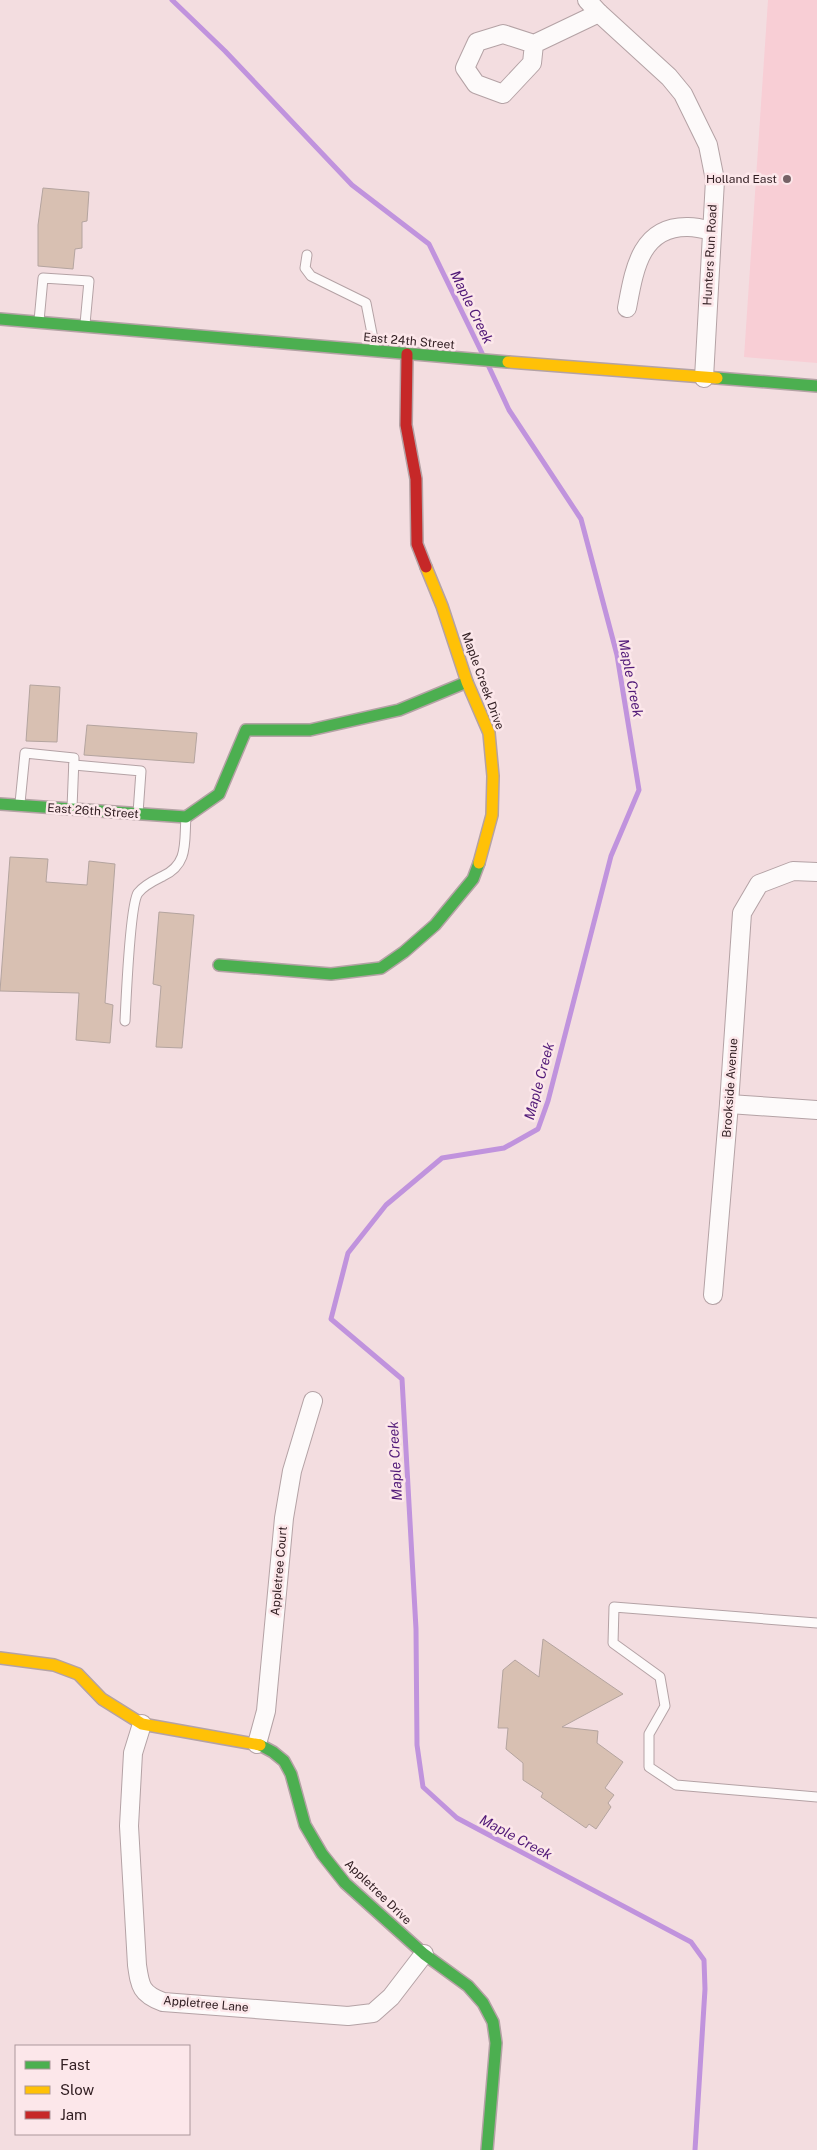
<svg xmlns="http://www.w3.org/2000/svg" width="817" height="2150" viewBox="0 0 817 2150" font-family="'Public Sans',sans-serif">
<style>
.built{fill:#f8ced5}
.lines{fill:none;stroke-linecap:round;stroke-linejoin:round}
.stream{stroke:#c093dd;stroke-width:5}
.building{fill:#d8c0b2;stroke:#b4a49f}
.lane-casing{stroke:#b4a2a5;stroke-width:11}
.street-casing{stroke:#b4a2a5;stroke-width:20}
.fast-casing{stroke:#b4a2a5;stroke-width:14}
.slow-casing{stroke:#b4a2a5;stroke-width:14}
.jam-casing{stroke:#b4a2a5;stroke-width:14}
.lane{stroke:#fdfafa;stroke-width:9}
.street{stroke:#fdfafa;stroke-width:18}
.fast{stroke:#4caf50;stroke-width:11}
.slow{stroke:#ffc107;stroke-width:11}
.jam{stroke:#c62828;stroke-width:11}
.poi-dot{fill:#766266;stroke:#fce7ea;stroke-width:2}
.labels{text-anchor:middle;stroke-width:5;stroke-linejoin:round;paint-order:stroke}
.poi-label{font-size:12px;fill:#332024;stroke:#fce7ea;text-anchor:end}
.street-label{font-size:12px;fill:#332024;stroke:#fce7ea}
.water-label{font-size:14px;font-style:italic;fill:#511978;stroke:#fce7ea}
</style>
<rect width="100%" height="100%" fill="#f3dde0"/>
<path class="built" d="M768,0H817V363L744,357Z"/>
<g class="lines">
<g class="stream">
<path d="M172,0L225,51L352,185L429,244L482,353"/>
<path d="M489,367L509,410L581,519L617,655L639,790L611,856L548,1101L538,1129L504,1148L442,1158L386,1205L348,1253L331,1319L402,1379L416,1629L417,1745L423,1787L457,1818L691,1942L704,1960L705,1989L695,2150"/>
</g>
</g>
<g class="building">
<path d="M43,188L89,192L87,221L82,222V248L75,249L73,269L38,266V225Z"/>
<path d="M30,685L60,687L57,742L26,741Z"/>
<path d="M87,725L197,733L194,763L84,755Z"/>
<path d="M10,857L48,859L46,882L87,885L89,861L115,864L105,1003L113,1005L110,1043L76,1040L79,993L0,991Z"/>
<path d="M159,912L194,915L182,1048L156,1047L161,986L153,984Z"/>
<path d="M543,1639L623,1694L562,1727L598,1731L597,1743L623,1762L605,1788L614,1795L608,1803L611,1807L596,1829L589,1824L586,1828L541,1797L543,1793L523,1780V1763L506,1749L508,1728H498L503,1670L515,1660L539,1677Z"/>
</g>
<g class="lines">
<g class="lane-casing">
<g id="lane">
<path d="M307,255L305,268L311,276L366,303L375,349"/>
<path d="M39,321L43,278L89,281L85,324"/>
<path d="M74,765L141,771L138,813"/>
<path d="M20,803L25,753L74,758L72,808"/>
<path d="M125,1021C126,1001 130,904 138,893C144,885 155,880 163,876C189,864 184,842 186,817"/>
<path d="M817,1623L614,1607L613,1643L660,1677L665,1706L649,1734V1767L676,1785L817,1797"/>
</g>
</g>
<g class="street-casing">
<g id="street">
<path d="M587,0L599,13L669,77L683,94L708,145L715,180L704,378"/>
<path d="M534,44L532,63L503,94L476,84L465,68L477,42L503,34L534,44L599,13"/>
<path d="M627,308C634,271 640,226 688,227C696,227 704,229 711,231"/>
<path d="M729,1104L817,1110"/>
<path d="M713,1295L729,1104L742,913L759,884L793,871L817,872"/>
<path d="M142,1724L133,1753L129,1826L137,1965C140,1986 141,1994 163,2002L348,2016L373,2013L391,1997L424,1954"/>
<path d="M257,1744L266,1711L284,1518L292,1471L313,1401"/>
</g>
</g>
<g class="fast-casing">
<g id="fast">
<path d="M0,319L508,362"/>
<path d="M717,378L817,386"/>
<path d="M0,804L186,817L219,794L246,730H310L399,710L467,682"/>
<path d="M219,965L331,974L381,968L404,952L435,925L473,879L479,863"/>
<path d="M260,1745L273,1752L284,1761L291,1774L305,1825L322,1854L345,1883L424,1954L468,1986L483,2003L493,2022L496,2043L487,2150"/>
</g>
</g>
<g class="slow-casing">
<g id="slow">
<path d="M508,362L717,378"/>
<path d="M426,567L442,606L467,682L489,733L493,776L492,815L479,863"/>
<path d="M0,1658L54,1665L78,1674L102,1699L142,1724L260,1745"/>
</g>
</g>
<g class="jam-casing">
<path id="jam" d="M407,354L406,425L416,479L417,544L426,567"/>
</g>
<use href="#lane" class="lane"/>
<use href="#street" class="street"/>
<use href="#fast" class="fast"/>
<use href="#slow" class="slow"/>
<use href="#jam" class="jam"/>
</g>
<circle class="poi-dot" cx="787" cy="179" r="5"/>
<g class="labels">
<g class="poi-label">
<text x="777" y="183">Holland East</text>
</g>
<g class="street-label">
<text transform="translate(710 255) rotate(-87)" y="4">Hunters Run Road</text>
<text transform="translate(409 341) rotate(5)" y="4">East 24th Street</text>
<text transform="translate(483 681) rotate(70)" y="4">Maple Creek Drive</text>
<text transform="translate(93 811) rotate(4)" y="4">East 26th Street</text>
<text transform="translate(730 1088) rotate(-86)" y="4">Brookside Avenue</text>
<text transform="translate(279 1571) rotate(-85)" y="4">Appletree Court</text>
<text transform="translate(378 1892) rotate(44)" y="4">Appletree Drive</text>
<text transform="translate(206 2004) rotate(5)" y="4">Appletree Lane</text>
</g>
<g class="water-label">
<text transform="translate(472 307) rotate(64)" y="5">Maple Creek</text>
<text transform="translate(631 678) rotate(79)" y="5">Maple Creek</text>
<text transform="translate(539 1081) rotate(-75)" y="5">Maple Creek</text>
<text transform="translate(395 1461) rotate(-93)" y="5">Maple Creek</text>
<text transform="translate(516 1837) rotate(28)" y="5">Maple Creek</text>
</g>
</g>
<rect x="15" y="2045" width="175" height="90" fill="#fce7ea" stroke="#ac979b"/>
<rect x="25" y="2061" width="25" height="8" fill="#4caf50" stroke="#ac979b"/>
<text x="60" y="2070" font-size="15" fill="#332024">Fast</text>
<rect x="25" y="2086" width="25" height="8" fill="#ffc107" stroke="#ac979b"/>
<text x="60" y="2095" font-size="15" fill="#332024">Slow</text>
<rect x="25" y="2111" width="25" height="8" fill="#c62828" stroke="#ac979b"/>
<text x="60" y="2120" font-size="15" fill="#332024">Jam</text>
</svg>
